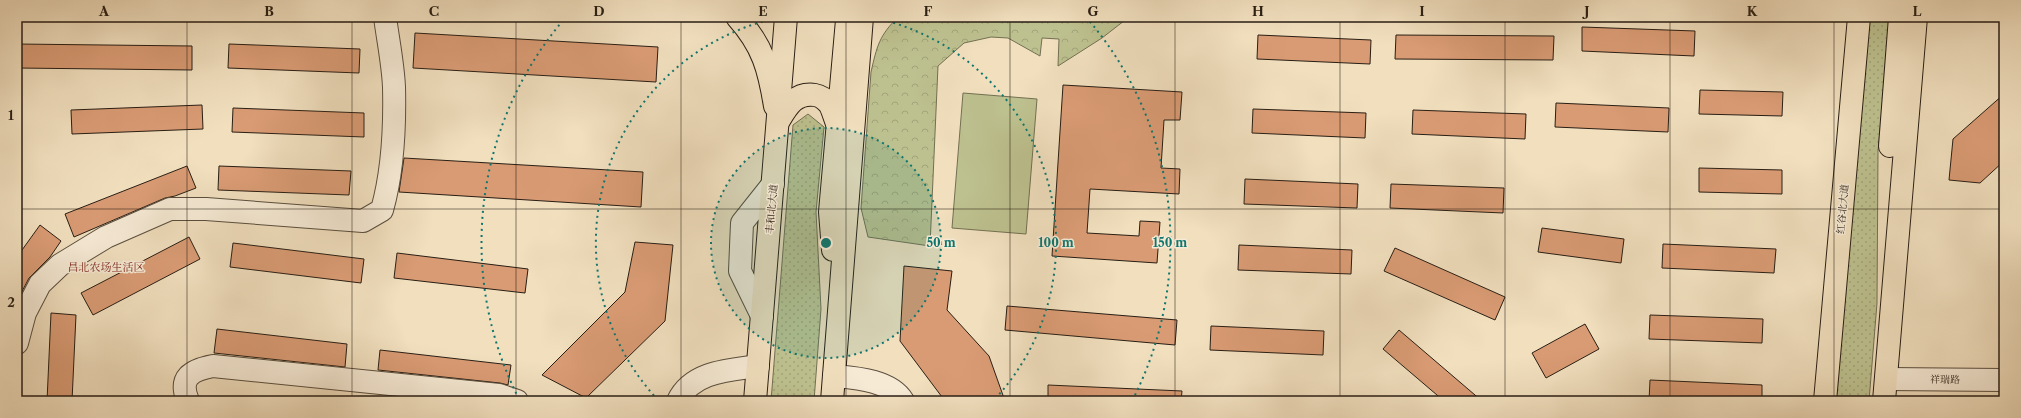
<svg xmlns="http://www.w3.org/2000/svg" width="2021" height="418" viewBox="0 0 2021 418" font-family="'Libre Caslon Text','Noto Serif SC',serif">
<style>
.grass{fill:url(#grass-dots);stroke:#727052}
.forest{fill:url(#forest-crowns);stroke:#727052}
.pitch{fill:#bdc18f;stroke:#727052}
.building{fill:#d99b74;stroke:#281e14}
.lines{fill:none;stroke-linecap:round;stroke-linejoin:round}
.minor-casing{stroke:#5a4e3e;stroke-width:24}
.major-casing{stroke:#281e14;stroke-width:24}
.highway-casing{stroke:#281e14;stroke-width:24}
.minor{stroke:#f6ead5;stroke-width:22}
.major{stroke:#f1dfbe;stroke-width:22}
.highway{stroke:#f1dfbe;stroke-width:22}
.grid{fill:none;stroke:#281e14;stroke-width:1;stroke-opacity:0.55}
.ring{fill:none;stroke:#0f766e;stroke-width:2;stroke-dasharray:2 4}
.labels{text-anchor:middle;stroke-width:3;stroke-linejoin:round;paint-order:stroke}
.street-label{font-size:10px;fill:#281e14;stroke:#f6ead5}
.neighbourhood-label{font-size:11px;fill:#7a1f14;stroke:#f6ead5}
.centre{fill:#0f766e;stroke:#f6ead5;stroke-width:2}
.ring-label{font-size:12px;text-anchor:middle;font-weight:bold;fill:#0f766e;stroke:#f6ead5;stroke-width:3;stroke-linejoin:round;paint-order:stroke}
.neatline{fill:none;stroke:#281e14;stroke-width:1.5}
.grid-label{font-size:13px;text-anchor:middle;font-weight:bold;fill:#281e14}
</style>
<defs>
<pattern id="grass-dots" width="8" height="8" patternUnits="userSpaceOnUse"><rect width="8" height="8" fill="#bdc18f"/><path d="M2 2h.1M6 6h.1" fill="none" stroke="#a2a57a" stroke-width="1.8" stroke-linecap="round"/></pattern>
<pattern id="forest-crowns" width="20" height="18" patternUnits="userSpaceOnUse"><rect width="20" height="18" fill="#bdc18f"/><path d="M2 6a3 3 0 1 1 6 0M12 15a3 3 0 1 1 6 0" fill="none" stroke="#a2a57a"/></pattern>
</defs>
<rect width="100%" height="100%" fill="#f1dfbe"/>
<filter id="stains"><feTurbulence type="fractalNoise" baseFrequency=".005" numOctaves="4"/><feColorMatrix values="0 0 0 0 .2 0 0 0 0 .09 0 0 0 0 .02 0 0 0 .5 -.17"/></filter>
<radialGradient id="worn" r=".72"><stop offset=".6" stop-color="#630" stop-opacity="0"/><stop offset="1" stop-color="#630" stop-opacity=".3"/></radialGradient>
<g class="grass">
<path d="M1862,17H1891L1878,151L1877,303L1869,401H1830Z"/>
<path d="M808,114L824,127L816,212L821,309L814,401H771L793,125Z"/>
</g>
<path class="forest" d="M898,17H1129L1102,38L1058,66L1059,39L1042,38L1040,56L1008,38L991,37L964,43L938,66L930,246L868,237L861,208L871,72C877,46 879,36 898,17Z"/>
<path class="pitch" d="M963,93L1037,99L1026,234L952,228Z"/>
<g class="building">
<path d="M1582,27L1695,31L1694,56L1582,51Z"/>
<path d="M415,33L658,47L656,82L413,68Z"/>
<path d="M1258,35L1371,40L1370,64L1257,59Z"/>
<path d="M1396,35L1554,36L1553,60L1395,59Z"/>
<path d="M17,44L192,46V70L17,68Z"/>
<path d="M229,44L360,49L359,73L228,68Z"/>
<path d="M1063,85L1182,92L1180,120H1164L1161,168L1180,169L1179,194L1090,189L1087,233L1139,236L1140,221L1160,222L1157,263L1052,256Z"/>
<path d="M1700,90L1783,92L1782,116L1699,114Z"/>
<path d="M2004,94V161L1980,183L1949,180L1953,139Z"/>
<path d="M1556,103L1669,108L1668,132L1555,127Z"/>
<path d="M202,105L203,129L72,134L71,110Z"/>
<path d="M233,108L364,113V137L232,132Z"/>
<path d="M1253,109L1366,113L1365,138L1252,133Z"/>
<path d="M1413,110L1526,114L1525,139L1412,134Z"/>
<path d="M404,158L643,172L641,207L399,192Z"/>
<path d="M187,166L196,188L175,196L165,198L74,237L65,214Z"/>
<path d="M219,166L351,171L349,195L218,190Z"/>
<path d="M1699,168L1782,170V194L1699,192Z"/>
<path d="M1245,179L1358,184L1357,208L1244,204Z"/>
<path d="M1391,184L1504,188L1503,213L1390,208Z"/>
<path d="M40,225L61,241L50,257L29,278L17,301V257Z"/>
<path d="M1542,228L1624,239L1621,263L1538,252Z"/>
<path d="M189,237L200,259L93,315L81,293Z"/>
<path d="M635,242L673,245L665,321L586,398L542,375L625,292Z"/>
<path d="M233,243L364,259L361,283L230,267Z"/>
<path d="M1663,244L1776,249L1774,273L1662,268Z"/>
<path d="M1239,245L1352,250L1351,274L1238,270Z"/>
<path d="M1395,248L1505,297L1495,320L1384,271Z"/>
<path d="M397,253L528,269L525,293L394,278Z"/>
<path d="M904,266L952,271L947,310L989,356L1005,401H945L900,341Z"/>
<path d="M1007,306L1177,320L1175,345L1005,330Z"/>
<path d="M51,313L76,315L72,401H47Z"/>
<path d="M1650,315L1763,319L1762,343L1649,339Z"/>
<path d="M1585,324L1599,349L1546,378L1532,353Z"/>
<path d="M1211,326L1324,331L1323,355L1210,350Z"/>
<path d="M217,329L347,344L345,367L214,353Z"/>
<path d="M1399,330L1482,401H1444L1383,349Z"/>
<path d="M380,350L511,365L508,385L500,383L378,370Z"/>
<path d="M1650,380L1762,385V401H1649Z"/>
<path d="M1048,385L1182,391L1181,401H1048Z"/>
</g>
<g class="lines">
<g class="minor-casing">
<g id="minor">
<path d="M762,316L740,271L742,223L773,184"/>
<path d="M17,343L25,313L40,284L60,265L106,237L170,209H206L363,221L382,210C393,171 395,128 394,87C393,64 388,40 385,17"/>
<path d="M834,376C856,378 890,380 903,401"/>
<path d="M1886,379L2004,380"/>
<path d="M188,401C178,377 192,370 213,366L499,395L517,401"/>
<path d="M678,401C692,371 730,370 758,366"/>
</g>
</g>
<g class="major-casing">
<g id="major">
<path d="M737,17C763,46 769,69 775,106"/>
<path d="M1890,146L1900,17"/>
<path d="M1825,401L1859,17"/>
<path d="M1884,401L1916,17"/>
</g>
</g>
<g class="highway-casing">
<g id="highway">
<path d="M778,122C787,107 795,92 815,95C821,96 826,100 830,105C833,111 835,119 838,126"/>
<path d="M833,250L830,212L847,20"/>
<path d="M755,401L786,17"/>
<path d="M832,401L862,17"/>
</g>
</g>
<use href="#minor" class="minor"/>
<use href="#major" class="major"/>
<use href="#highway" class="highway"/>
</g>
<path class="grid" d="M187,17V401M352,17V401M516,17V401M681,17V401M846,17V401M1010,17V401M1175,17V401M1340,17V401M1505,17V401M1670,17V401M1834,17V401M17,209H2004"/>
<circle cx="826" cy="243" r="115" fill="#0f766e" fill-opacity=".12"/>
<g class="ring">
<circle cx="826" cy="243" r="115"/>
<path d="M658 400A230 230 0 0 1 782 17M870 17A230 230 0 0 1 994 400"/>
<path d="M519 399A344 344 0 0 1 566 17M1086 17A344 344 0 0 1 1133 399"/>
</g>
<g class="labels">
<g class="street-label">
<text transform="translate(771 209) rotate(-85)" y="4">丰和北大道</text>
<text transform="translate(1842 209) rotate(-85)" y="4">红谷北大道</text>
<text transform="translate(1945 379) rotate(1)" y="4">祥瑞路</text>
</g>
<g class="neighbourhood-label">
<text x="106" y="271">昌北农场生活区</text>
</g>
</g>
<circle cx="826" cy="243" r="6" class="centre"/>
<g class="ring-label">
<text x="941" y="247">50 m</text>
<text x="1056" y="247">100 m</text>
<text x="1170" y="247">150 m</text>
</g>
<rect width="2021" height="418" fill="none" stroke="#f1dfbe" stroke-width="44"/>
<rect x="22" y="22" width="1977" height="374" class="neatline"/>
<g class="grid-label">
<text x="104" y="16">A</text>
<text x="269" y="16">B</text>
<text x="434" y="16">C</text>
<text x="599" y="16">D</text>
<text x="763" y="16">E</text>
<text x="928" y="16">F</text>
<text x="1093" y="16">G</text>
<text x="1258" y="16">H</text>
<text x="1422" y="16">I</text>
<text x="1587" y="16">J</text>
<text x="1752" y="16">K</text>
<text x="1917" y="16">L</text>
<text x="11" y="120">1</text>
<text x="11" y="307">2</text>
</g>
<rect width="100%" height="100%" filter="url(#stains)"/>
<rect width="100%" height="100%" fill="url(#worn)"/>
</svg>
